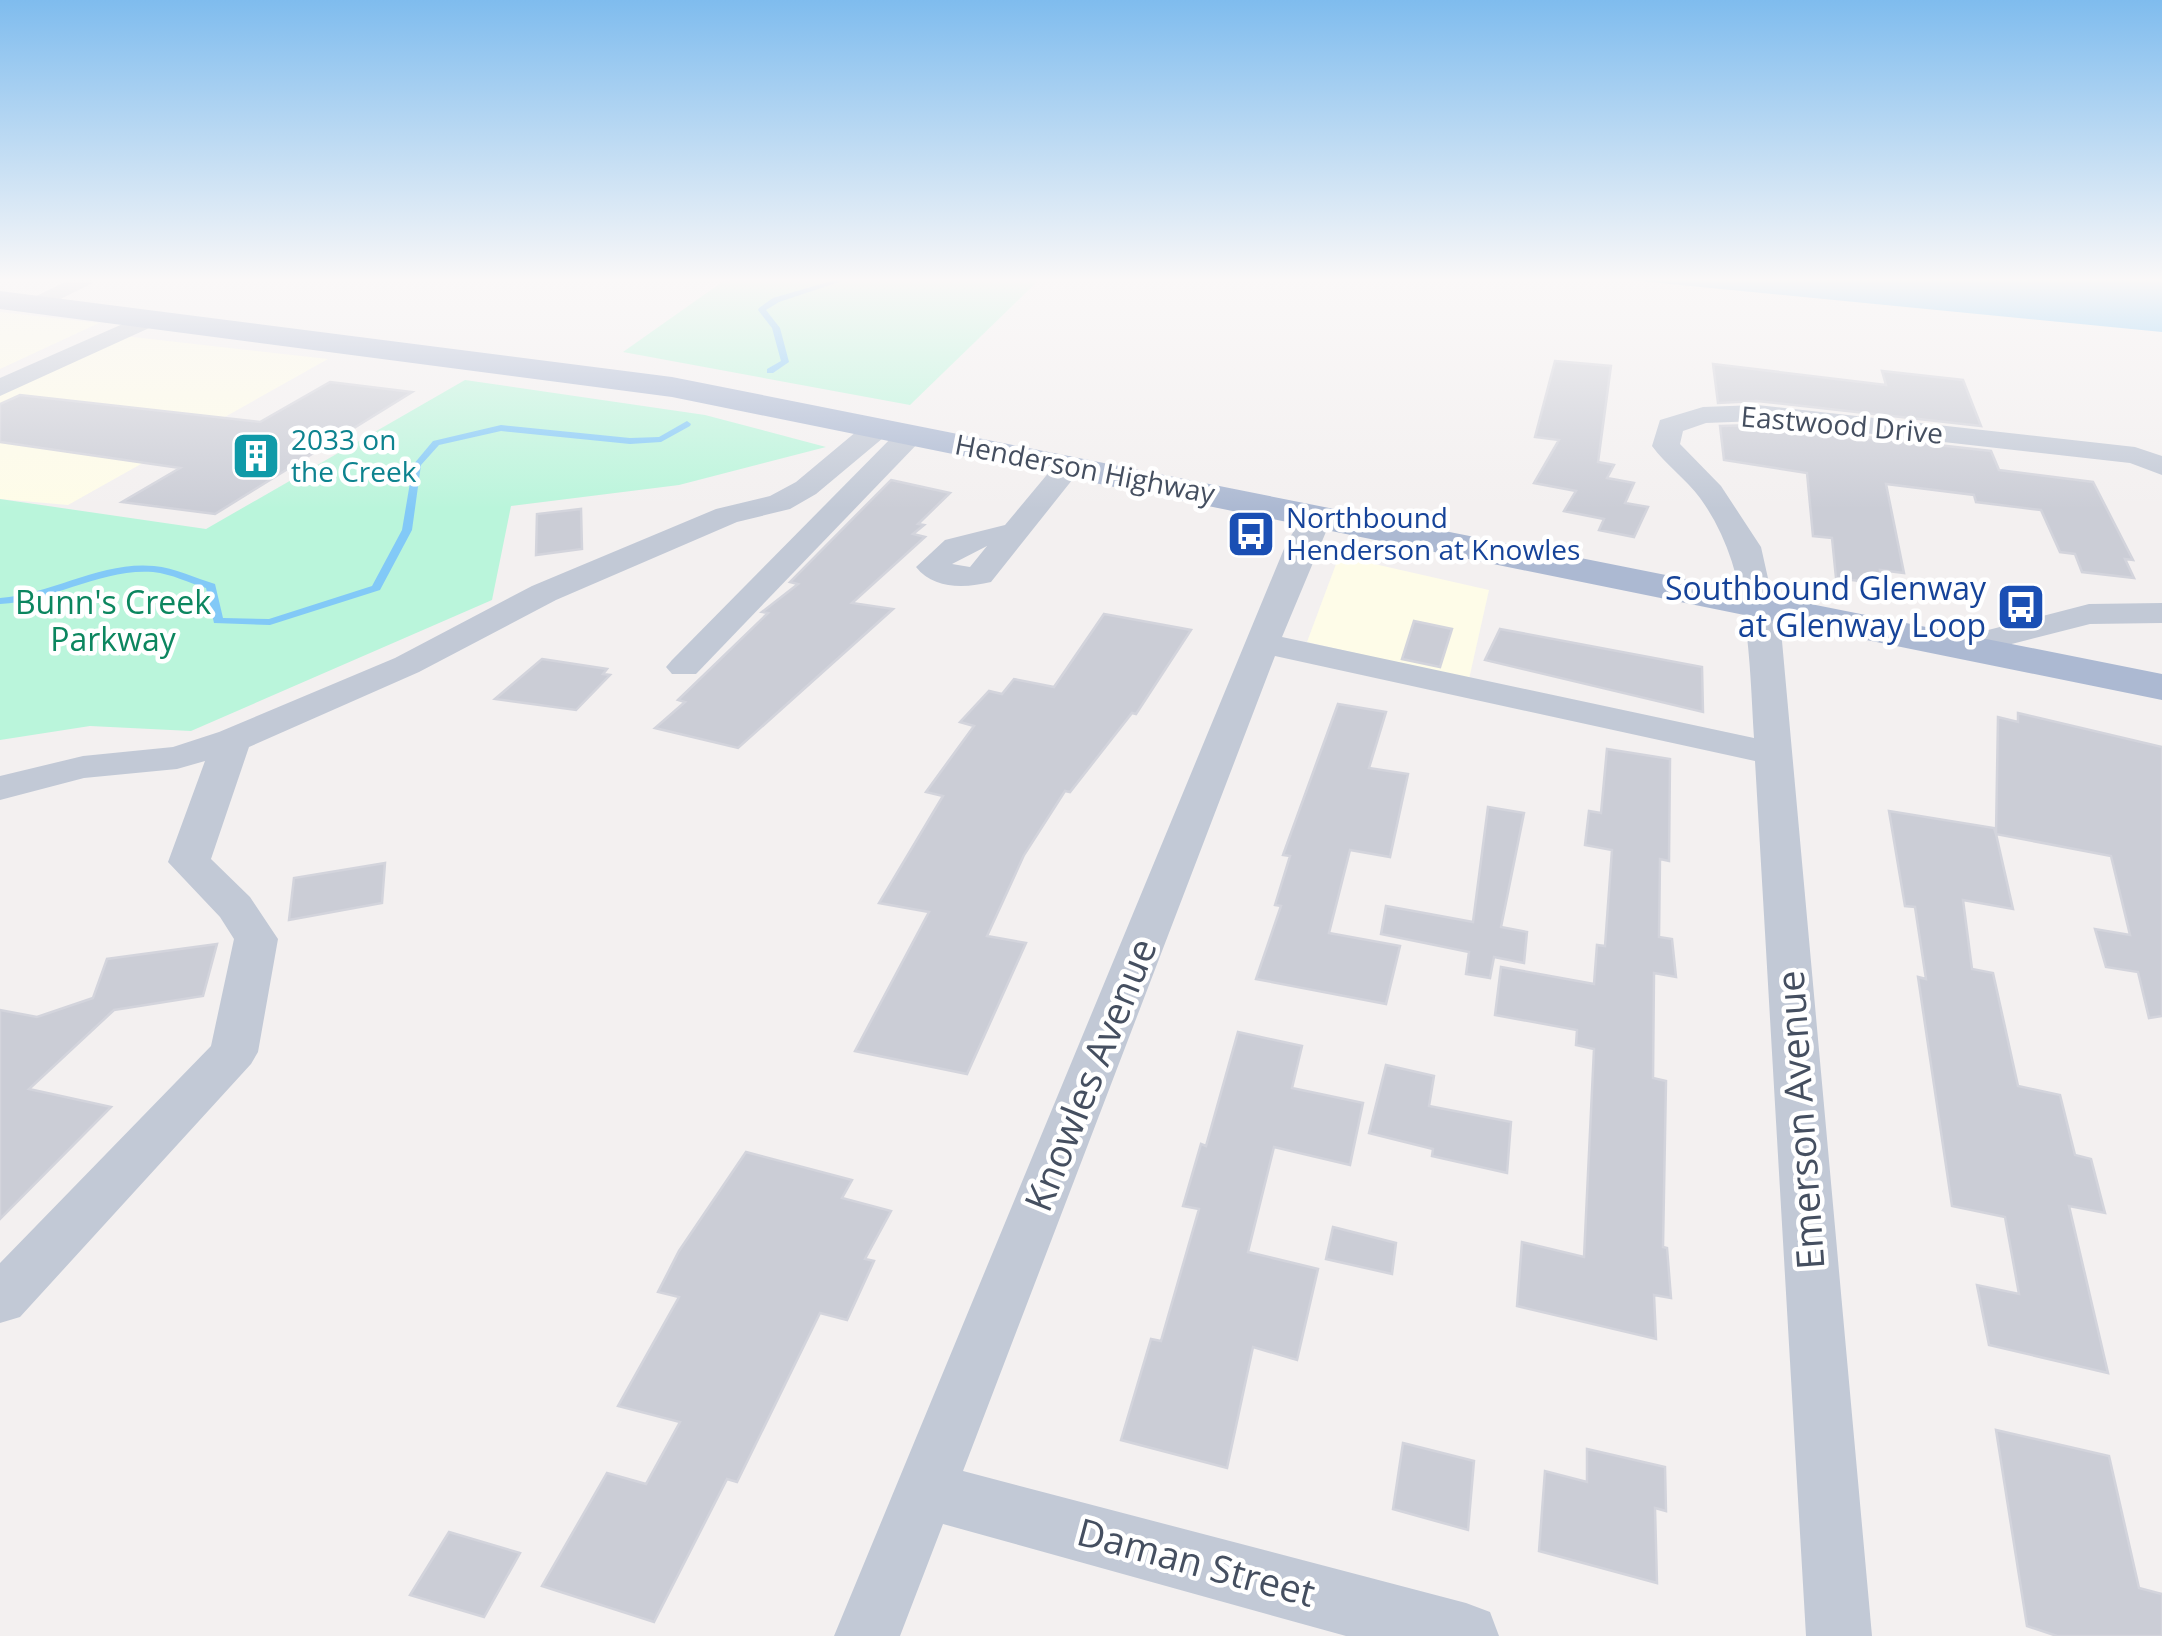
<svg xmlns="http://www.w3.org/2000/svg" width="2162" height="1636" viewBox="0 0 2162 1636" font-family="'Open Sans',sans-serif">
<style>
.commercial{fill:#fefce8}
.green{fill:#baf5db}
.water{fill:#82c9f7}
.lines{fill:none;stroke-linecap:round;stroke-linejoin:round}
.stream{fill:#82c9f7;fill-rule:evenodd}
.building{fill:#cbcdd6;stroke:#d3d4dc;stroke-width:2.5}
.minor{fill:#c2c9d6;fill-rule:evenodd}
.major{fill:#acb9d2;fill-rule:evenodd}
.labels{text-anchor:middle;stroke-width:9;stroke-linejoin:round;paint-order:stroke}
.far-street-label{font-size:28px;fill:#454f60;stroke:#fff}
.far-culture-label{font-size:28px;fill:#0d838f;stroke:#fff;text-anchor:start}
.far-transit-label{font-size:28px;fill:#164399;stroke:#fff;text-anchor:start}
.transit-label{font-size:32px;fill:#164399;stroke:#fff;text-anchor:end}
.park-label{font-size:32px;fill:#0c865f;stroke:#fff}
.near-street-label{font-size:38px;fill:#454f60;stroke:#fff}
</style>
<rect width="100%" height="100%" fill="#f3f0f0"/>
<g class="commercial">
<path d="M0,312L99,323L0,369Z"/>
<path d="M124,336L328,359L68,505L0,499V395Z"/>
<path d="M1339,556L1489,590L1469,679L1307,642Z"/>
</g>
<g class="green">
<path d="M725,280H1039L910,405L623,352Z"/>
<path d="M465,380L705,415L826,447L679,485L511,506L492,600L191,731L90,726L0,740V499L206,529Z"/>
</g>
<path class="water" d="M1629,280H2162V332Z"/>
<g class="lines">
<g class="stream">
<path d="M835,280H845L779,302L766,310L780,328L789,362L773,373H767V369L781,361L772,328L758,310L759,308L773,298Z"/>
<path d="M687,421L691,424L690,426L661,442L630,444L501,431L439,445L421,465L412,530L380,590L270,625L214,623L206,588C189,583 172,574 153,572C102,568 53,601 0,604V598C53,594 101,561 154,566C175,568 195,578 215,584L223,618L269,619L372,586L402,530L413,465L433,441L501,425L630,438L659,437Z"/>
</g>
</g>
<g class="building">
<path d="M1555,361L1611,366L1598,462L1614,465L1607,478L1634,483L1625,503L1648,507L1634,537L1599,530L1604,519L1564,511L1576,491L1534,483L1559,440L1535,437Z"/>
<path d="M1713,364L1886,385L1882,371L1963,380L1981,426L1757,401L1718,403Z"/>
<path d="M330,382L412,392L215,514L122,502L180,468L0,442V404L20,395L260,422Z"/>
<path d="M1757,425L1991,451L1999,470L2093,482L2133,560L2125,559L2134,578L2082,572L2075,554L2060,552L2041,510L1976,502L1974,495L1886,484L1904,573L1880,570L1882,584L1836,578L1832,538L1813,536L1807,473L1724,460L1720,426Z"/>
<path d="M891,480L950,493L918,524L924,525L913,534L925,537L852,603L893,609L738,748L655,728L685,702L678,700L768,613L762,612L798,584L790,582Z"/>
<path d="M581,509L582,549L536,555L537,514Z"/>
<path d="M1104,614L1191,630L1136,714L1132,713L1070,792L1065,791L1024,855L987,936L1026,943L967,1074L855,1051L929,912L879,903L943,796L926,792L974,726L960,722L989,691L1002,694L1014,679L1054,687Z"/>
<path d="M1414,621L1452,629L1440,667L1402,659Z"/>
<path d="M1500,629L1702,667L1703,712L1485,660Z"/>
<path d="M542,659L607,669L603,674L610,675L576,710L495,699Z"/>
<path d="M1338,704L1386,712L1369,768L1408,774L1390,857L1350,850L1329,933L1400,946L1386,1004L1256,979L1281,906L1275,905L1290,856L1283,855Z"/>
<path d="M2018,713L2162,747V1016L2149,1018L2138,972L2106,967L2095,929L2130,935L2111,856L1996,834L2013,909L1963,900L1972,969L1993,973L2018,1086L2060,1095L2075,1155L2091,1159L2105,1213L2069,1206L2108,1373L1989,1345L1977,1285L2019,1294L2005,1217L1952,1206L1918,977L1926,979L1915,907L1905,906L1889,811L1994,828L1996,834L1998,717L2018,722Z"/>
<path d="M1607,749L1670,759L1669,861L1660,859L1659,937L1672,939L1676,977L1654,973L1653,1078L1666,1081L1663,1247L1667,1248L1671,1298L1654,1295L1656,1339L1517,1306L1522,1242L1584,1257L1594,1049L1576,1045L1577,1030L1495,1015L1501,967L1594,984L1597,945L1605,946L1612,850L1585,845L1589,811L1601,813Z"/>
<path d="M1488,807L1524,813L1501,927L1527,932L1524,963L1494,957L1490,978L1466,974L1469,952L1381,934L1386,906L1473,922Z"/>
<path d="M385,863L382,903L289,920L294,878Z"/>
<path d="M217,944L203,996L114,1010L29,1089L111,1107L0,1219V1010L37,1017L93,998L107,959Z"/>
<path d="M1238,1032L1302,1046L1292,1088L1363,1103L1350,1165L1274,1147L1248,1252L1318,1269L1297,1360L1253,1347L1227,1468L1121,1440L1151,1339L1161,1341L1199,1209L1183,1206L1201,1144L1206,1146Z"/>
<path d="M1386,1065L1434,1076L1429,1106L1511,1122L1507,1173L1432,1156L1433,1149L1369,1133Z"/>
<path d="M746,1152L852,1180L842,1198L891,1211L865,1259L874,1261L847,1320L820,1313L737,1482L727,1479L654,1622L542,1586L607,1473L646,1484L680,1422L618,1406L679,1297L658,1292L679,1251Z"/>
<path d="M1333,1227L1396,1243L1392,1274L1326,1259Z"/>
<path d="M1996,1430L2109,1456L2139,1588L2162,1594V1636H2057L2027,1626Z"/>
<path d="M1403,1443L1474,1461L1468,1530L1393,1509Z"/>
<path d="M1587,1449L1665,1467L1666,1511L1655,1508L1657,1583L1539,1551L1545,1471L1587,1482Z"/>
<path d="M449,1532L520,1553L484,1617L410,1595Z"/>
</g>
<g class="lines">
<g class="minor">
<path d="M69,280H99L40,309H24L20,304Z"/>
<path d="M150,312L162,319L158,324L0,396V378Z"/>
<path d="M1757,405L2135,447L2162,456V475L2130,463L1757,421L1706,423L1683,431L1680,444L1721,486L1761,547L1782,641L1872,1636H1806L1755,761L1275,656L963,1471L1466,1603L1490,1612L1499,1636H1346L943,1524L900,1636H834L1286,544L1307,509L1318,506L1333,515L1282,637L1754,738C1749,657 1750,566 1700,498C1686,479 1666,465 1652,446L1660,420L1703,407Z"/>
<path d="M879,419L889,421L893,427L889,433L816,494L790,509L737,522L556,600L419,672L249,747L211,859L250,897L278,939L258,1052L251,1064L20,1317L0,1323V1263L211,1046L234,939L220,917L168,862L205,761L177,769L84,778L0,800V776L83,756L173,747L219,732L395,658L532,586L716,509L770,496L796,482L869,421Z"/>
<path d="M911,426L925,434L921,440L696,674H672L666,667L672,660L901,428Z"/>
<path d="M1070,456L1084,465L991,582C966,588 934,590 916,567L945,540L1005,525L1060,459ZM987,546L970,567L952,564Z"/>
<path d="M2162,603V623L2090,624L1965,656L1953,653L1948,646L1953,639L2089,604Z"/>
</g>
<path class="major" d="M0,291L672,377L2162,674V700L672,397L0,309Z"/>
</g>
<linearGradient id="sky" x2="0" y2="1"><stop stop-color="#7fbcee"/><stop offset="0.55" stop-color="#faf8f8"/><stop offset="1" stop-color="#faf8f8" stop-opacity="0"/></linearGradient>
<rect width="2162" height="509" fill="url(#sky)"/>
<defs>
<g id="building-square" transform="scale(2.5)"><rect x="-9" y="-9" width="18" height="18" rx="4" fill="#0f9aa8" stroke="#fff"/><path d="M-4-6H4V6H1V3H-1V6H-4ZM-2.5-4.3h1.7v1.8h-1.7ZM.8-4.3h1.7v1.8H.8ZM-2.5-1h1.7V.8h-1.7ZM.8-1h1.7V.8H.8Z" fill="#fff"/></g>
<g id="bus-square" transform="scale(2.5)"><rect x="-9" y="-9" width="18" height="18" rx="4" fill="#1a4fb4" stroke="#fff"/><path d="M-5-6H5V4H4V6H2V4H-2V6H-4V4H-5ZM-3.5-4V0h7V-4ZM-3.5 1.2v1.5H-2V1.2ZM2 1.2v1.5H3.5V1.2Z" fill="#fff"/></g>
</defs>
<g fill-rule="evenodd">
<use href="#building-square" x="256" y="456"/>
<use href="#bus-square" x="1251" y="534"/>
<use href="#bus-square" x="2021" y="607"/>
</g>
<g class="labels">
<g class="far-street-label">
<text transform="translate(1842 425) rotate(5)" y="10">Eastwood Drive</text>
<text transform="translate(1085 469) rotate(11)" y="10">Henderson Highway</text>
</g>
<g class="far-culture-label">
<text x="291" y="450">2033 on<tspan x="291" dy="32">the Creek</tspan></text>
</g>
<g class="far-transit-label">
<text x="1286" y="528">Northbound<tspan x="1286" dy="32">Henderson at Knowles</tspan></text>
</g>
<g class="transit-label">
<text x="1986" y="600">Southbound Glenway<tspan x="1986" dy="37">at Glenway Loop</tspan></text>
</g>
<g class="park-label">
<text x="113" y="614">Bunn's Creek<tspan x="113" dy="37">Parkway</tspan></text>
</g>
<g class="near-street-label">
<text transform="translate(1091 1075) rotate(-68)" y="13">Knowles Avenue</text>
<text transform="translate(1801 1120) rotate(-94)" y="13">Emerson Avenue</text>
<text transform="translate(1196 1563) rotate(15)" y="13">Daman Street</text>
</g>
</g>
</svg>
